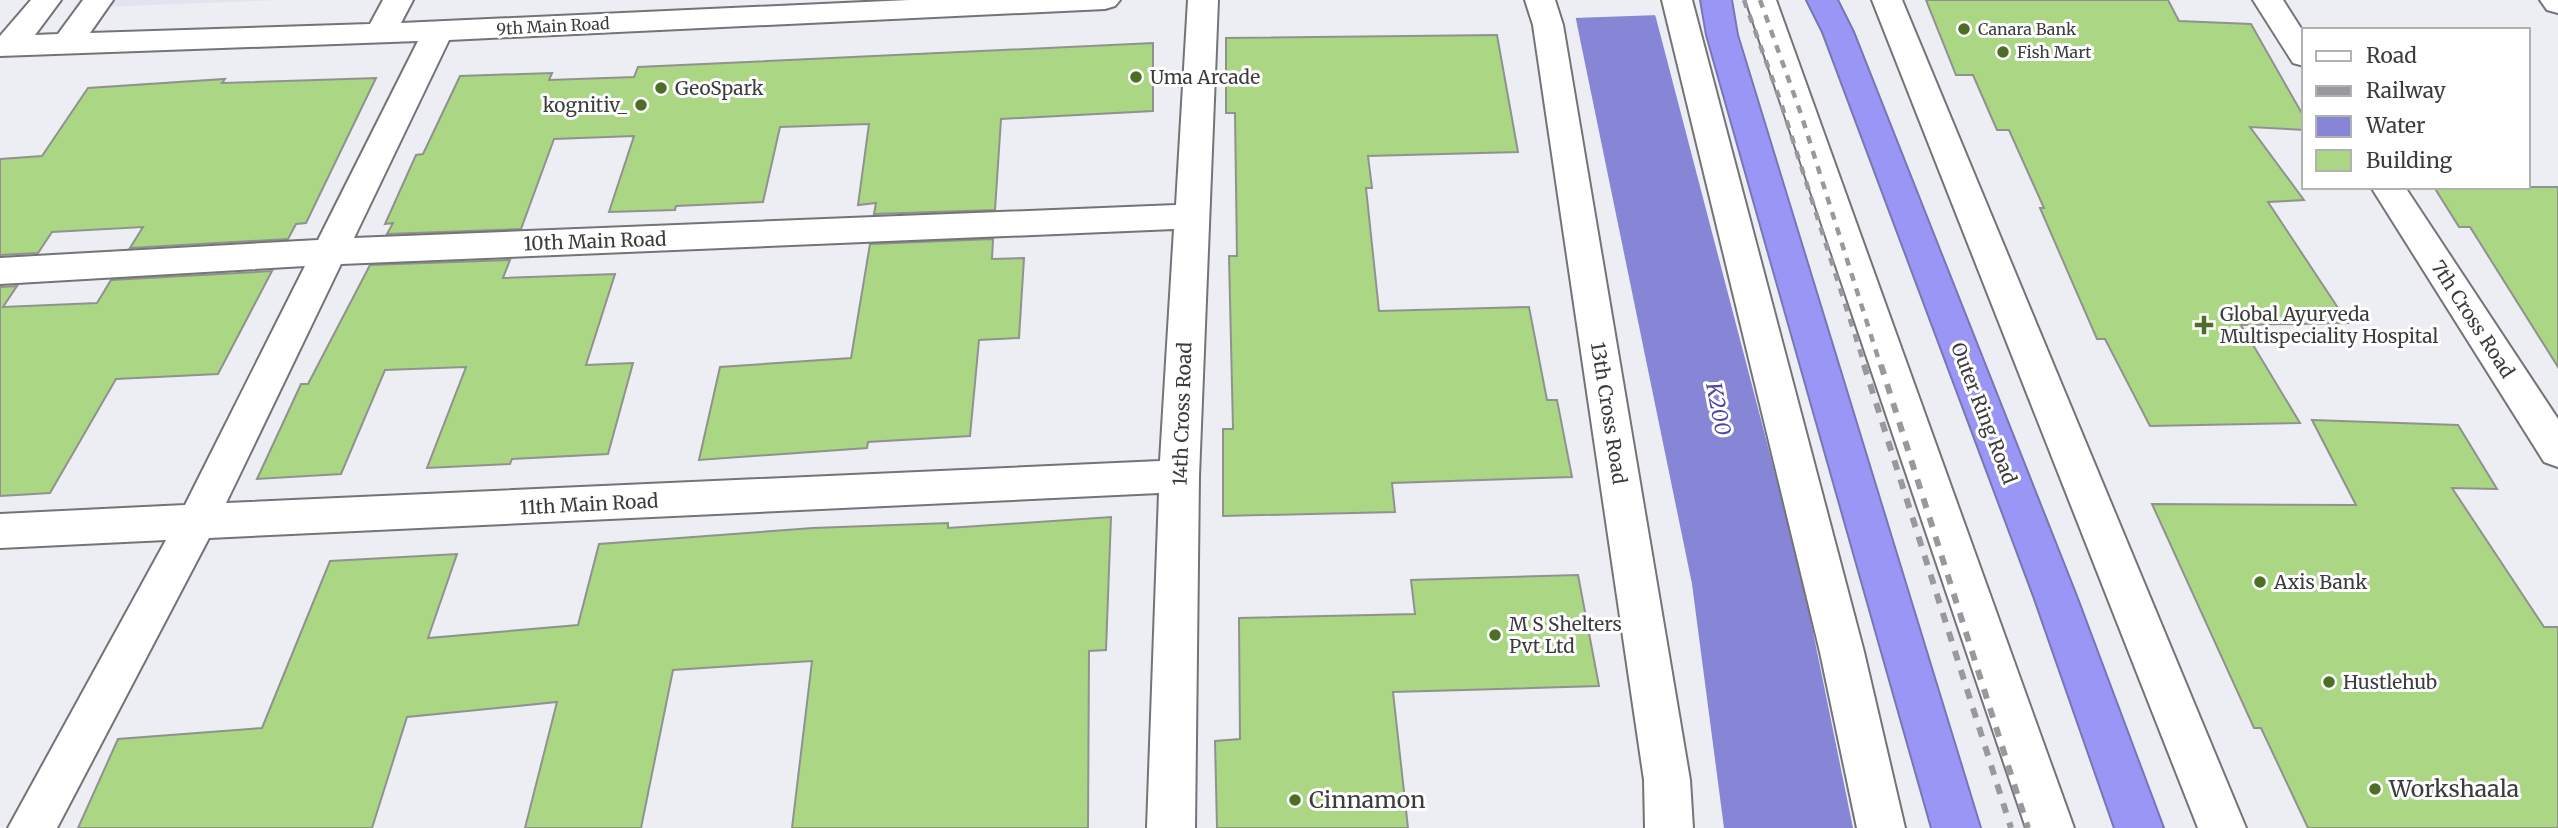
<svg xmlns="http://www.w3.org/2000/svg" width="2558" height="828" viewBox="0 0 2558 828" font-family="Merriweather,serif">
<style>
.built{fill:#e2e3ef}
.water{fill:#8785d5}
.pier{fill:#edeef3}
.building{fill:#abd684;stroke:#90928e;stroke-width:2}
.lines{fill:none;stroke-linecap:round;stroke-linejoin:round}
.minor-casing{stroke:#737378;stroke-width:4}
.highway-casing{stroke:#7876b5;stroke-width:4}
.minor{fill:#fff;fill-rule:evenodd}
.highway{fill:#9996f5;fill-rule:evenodd}
.rail-far1{stroke:#99999d;stroke-width:4.5;stroke-dasharray:8 8;stroke-linecap:butt}
.rail{stroke:#99999d;stroke-width:6;stroke-dasharray:10 10;stroke-linecap:butt}
.poi-dot{fill:#4c6e26;stroke:#fff;stroke-width:2.5}
.labels{text-anchor:middle;stroke-width:6;stroke-linejoin:round;paint-order:stroke}
.far-street-label{font-size:16px;fill:#3c3c3e;stroke:#fff}
.far-poi-label{font-size:16px;fill:#3c3c3e;stroke:#fff;text-anchor:start}
.poi-label{font-size:19px;fill:#3c3c3e;stroke:#fff;text-anchor:start}
.street-label{font-size:19px;fill:#3c3c3e;stroke:#fff}
.water-label{font-size:21px;font-style:italic;fill:#4f45a4;stroke:#fff}
.near-poi-label{font-size:23px;fill:#3c3c3e;stroke:#fff;text-anchor:start}
</style>
<rect width="100%" height="100%" fill="#edeef3"/>
<path class="built" d="M79,0H279L73,8Z"/>
<path class="water" d="M1572,0H1650L1656,18L1801,573L1853,828H1724L1692,584Z"/>
<path class="pier" d="M1569,0H1654L1659,15L1574,18Z"/>
<g class="building">
<path d="M1926,0H2168L2179,21L2251,24L2304,117V130L2250,127L2304,200L2268,202L2348,323L2241,325L2300,423L2150,426L2105,339H2097L2040,208H2044L2009,130H1997L1973,75H1956Z"/>
<path d="M1497,35L1518,152L1368,156L1372,188H1366L1379,311L1529,307L1547,400H1557L1572,477L1392,483L1395,512L1223,516V429H1233L1229,256H1237L1235,113H1226V38Z"/>
<path d="M1153,43V111L1001,119L995,210L874,214L876,203L858,205L869,124L780,127L763,202L676,206L675,210L609,212L634,136L554,139L521,229L387,234L393,223L385,224L416,155L423,154L460,76L552,73L549,80L634,77L638,67Z"/>
<path d="M376,78L306,223L296,224L288,239L130,248L143,227L52,232L38,253L0,255V159L42,156L88,88L225,79L222,83Z"/>
<path d="M2434,187H2558V367L2470,227H2459Z"/>
<path d="M993,239L992,259L1024,258L1019,338L979,340L970,436L868,442L867,448L699,460L720,367L851,358L870,244Z"/>
<path d="M510,260L503,278L615,274L586,365L633,363L608,454L512,459L510,464L427,468L466,367L385,370L341,474L257,479L301,384H308L370,265Z"/>
<path d="M272,271L218,374L116,379L50,493L0,496V287L17,286L3,307L97,303L111,280Z"/>
<path d="M2312,420L2458,425L2497,489L2452,488L2544,627H2558V828H2308L2261,728H2254L2152,504L2356,505Z"/>
<path d="M1111,517L1106,650L1089,651L1088,828H792L812,661L673,670L641,828H525L557,702L407,717L372,828H78L118,739L262,728L330,561L457,554L428,638L578,625L599,544L813,528L948,523V528Z"/>
<path d="M1578,575L1599,686L1393,692L1408,828H1217L1215,741L1240,739L1239,618L1415,614L1411,580Z"/>
</g>
<g class="lines">
<g class="minor-casing">
<g id="minor">
<path d="M31,0H61L35,35L58,34L83,0H113L90,33L370,24L383,0H413L401,23L909,0H1120L1115,6L1105,9L449,40L354,238L1176,205L1188,0H1218L1199,476L1195,828H1147L1159,493L209,538L57,828H8L166,540L0,548V514L185,505L305,266L0,284V258L318,240L418,41L0,56V36ZM1174,229L1160,461L226,503L341,264Z"/>
<path d="M1525,0H1555L1563,25L1690,780L1693,828H1645L1644,780L1533,25Z"/>
<path d="M1662,0H1692L1864,652L1905,828H1857L1820,652Z"/>
<path d="M1746,0H1776L2074,828H2026Z"/>
<path d="M1872,0H1902L2246,828H2198Z"/>
<path d="M2253,0H2283L2304,33V66L2293,63Z"/>
<path d="M2540,0H2558V13L2547,10Z"/>
<path d="M2371,187H2405L2558,419V467L2544,462Z"/>
</g>
</g>
<g class="highway-casing">
<g id="highway">
<path d="M1701,0H1731L1737,35L1980,828H1932L1707,35Z"/>
<path d="M1807,0H1837L1853,32L2076,596L2163,828H2115L2034,596L1823,32Z"/>
</g>
</g>
<use href="#minor" class="minor"/>
<use href="#highway" class="highway"/>
<g class="rail-far1">
<path d="M1744,0L1781,103L1865,367"/>
<path d="M1760,0L1801,114L1881,367"/>
</g>
<g class="rail">
<path d="M1864,365L2011,828"/>
<path d="M1881,365L2028,828"/>
</g>
</g>
<g class="poi-dot">
<circle cx="1964" cy="29" r="7"/>
<circle cx="2003" cy="52" r="7"/>
<circle cx="1136" cy="77" r="7"/>
<circle cx="661" cy="88" r="7"/>
<circle cx="641" cy="105" r="7"/>
<path d="M2200.5 314.5h7v7h7v7h-7v7h-7v-7h-7v-7h7z"/>
<circle cx="2260" cy="582" r="7"/>
<circle cx="1495" cy="635" r="7"/>
<circle cx="2329" cy="682" r="7"/>
<circle cx="2375" cy="789" r="7"/>
<circle cx="1295" cy="800" r="7"/>
</g>
<g class="labels">
<g class="far-street-label">
<text transform="translate(553 26) rotate(-3)" y="6">9th Main Road</text>
</g>
<g class="far-poi-label">
<text x="1978" y="35">Canara Bank</text>
<text x="2017" y="58">Fish Mart</text>
</g>
<g class="poi-label">
<text x="1150" y="84">Uma Arcade</text>
<text x="675" y="95">GeoSpark</text>
<text x="627" y="112" text-anchor="end">kognitiv_</text>
<text x="2220" y="321">Global Ayurveda<tspan x="2220" dy="22">Multispeciality Hospital</tspan></text>
<text x="2274" y="589">Axis Bank</text>
<text x="1509" y="631">M S Shelters<tspan x="1509" dy="22">Pvt Ltd</tspan></text>
<text x="2343" y="689">Hustlehub</text>
</g>
<g class="street-label">
<text transform="translate(595 241) rotate(-2)" y="7">10th Main Road</text>
<text transform="translate(2473 319) rotate(57)" y="7">7th Cross Road</text>
<text transform="translate(1609 413) rotate(81)" y="7">13th Cross Road</text>
<text transform="translate(1984 413) rotate(69)" y="7">Outer Ring Road</text>
<text transform="translate(1182 414) rotate(-88)" y="7">14th Cross Road</text>
<text transform="translate(589 504) rotate(-3)" y="7">11th Main Road</text>
</g>
<g class="water-label">
<text transform="translate(1718 409) rotate(79)" y="7">K200</text>
</g>
<g class="near-poi-label">
<text x="2389" y="797">Workshaala</text>
<text x="1309" y="808">Cinnamon</text>
</g>
</g>
<rect x="2302" y="28" width="228" height="161" fill="#ffffff" stroke="#b1b1b2" stroke-width="2"/>
<rect x="2316" y="51" width="35" height="10" fill="#ffffff" stroke="#b1b1b2" stroke-width="2"/>
<text x="2366" y="63" font-size="21" fill="#3c3c3e">Road</text>
<rect x="2316" y="86" width="35" height="10" fill="#99999d" stroke="#b1b1b2" stroke-width="2"/>
<text x="2366" y="98" font-size="21" fill="#3c3c3e">Railway</text>
<rect x="2316" y="116" width="35" height="21" fill="#8785d5" stroke="#b1b1b2" stroke-width="2"/>
<text x="2366" y="133" font-size="21" fill="#3c3c3e">Water</text>
<rect x="2316" y="150" width="35" height="21" fill="#abd684" stroke="#b1b1b2" stroke-width="2"/>
<text x="2366" y="168" font-size="21" fill="#3c3c3e">Building</text>
</svg>
